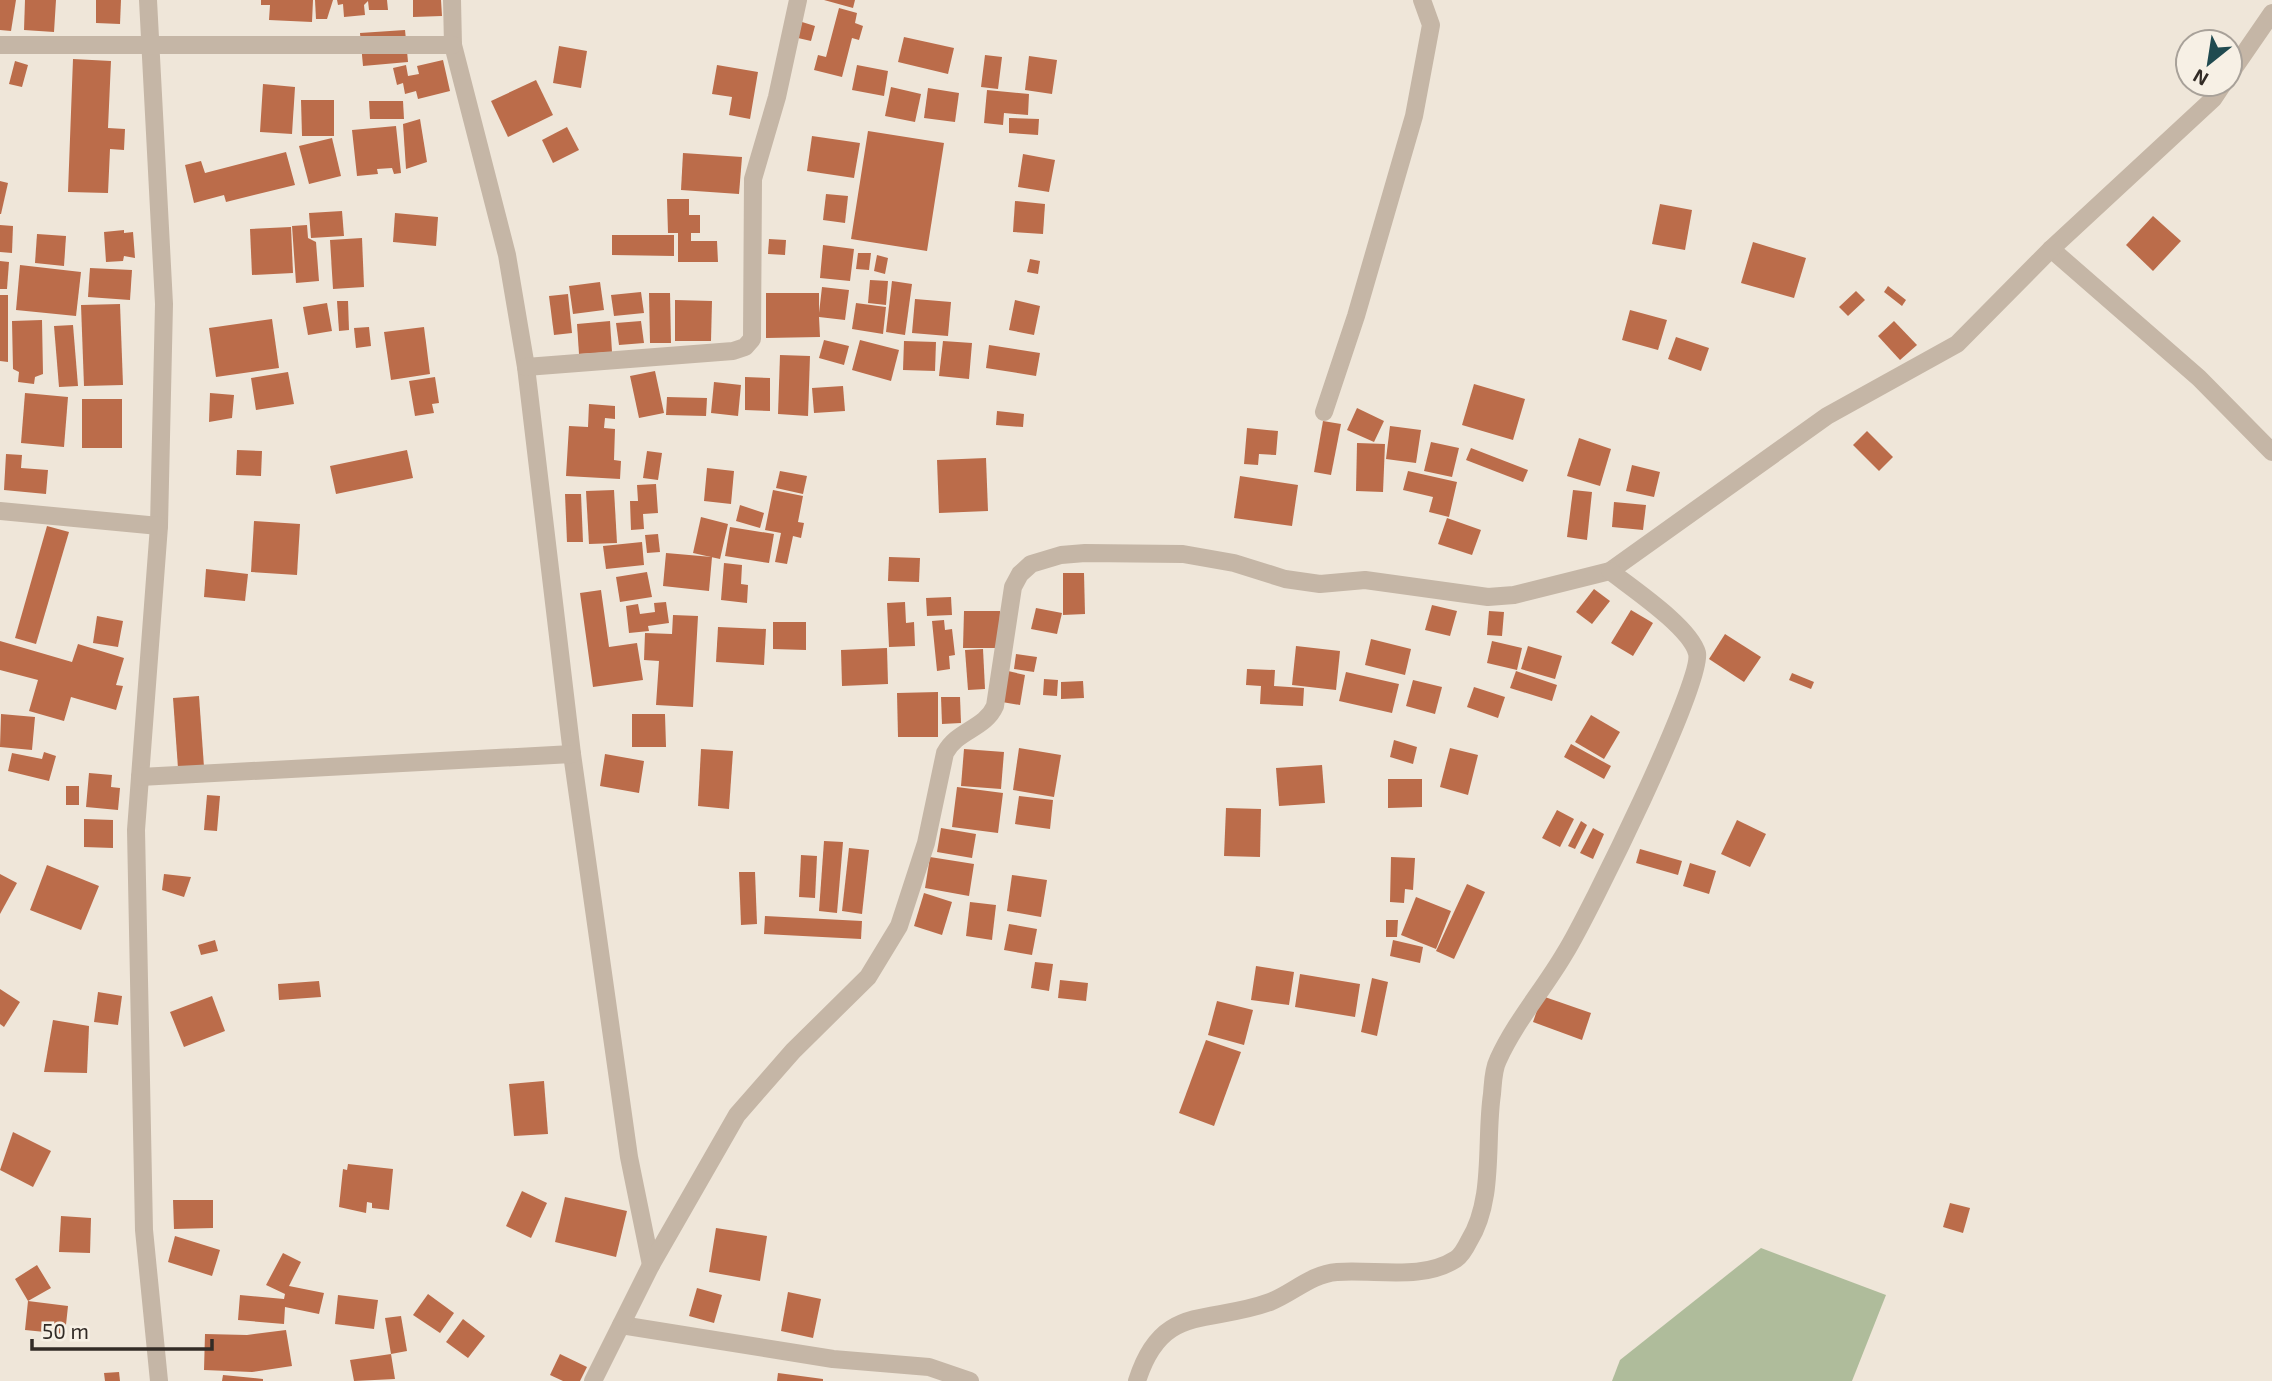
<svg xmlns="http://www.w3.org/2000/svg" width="2272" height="1381" viewBox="0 0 2272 1381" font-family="'Exo 2',sans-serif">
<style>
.green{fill:#afbc9b}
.building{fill:#bb6c4a}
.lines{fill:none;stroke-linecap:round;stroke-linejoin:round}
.minor{stroke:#c5b6a6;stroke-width:18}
</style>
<rect width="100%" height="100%" fill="#efe6d9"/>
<path class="green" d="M1761,1248L1886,1295L1852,1381H1612L1620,1360Z"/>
<g class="building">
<path d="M0,0H16L11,31L0,30Z"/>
<path d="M25,0H56L54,32L24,30Z"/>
<path d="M96,0H121L120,24L96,23Z"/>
<path d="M261,0H313L312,22L269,20L270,5H261Z"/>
<path d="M315,0H333L327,19H316Z"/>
<path d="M337,0H387L388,10H369L368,1L364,5L365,15L344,17L343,4L338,5Z"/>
<path d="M413,0H441L442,16L413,17Z"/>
<path d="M824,0H855L853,8Z"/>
<path d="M839,8L857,13L855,23L863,26L859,40L852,38L842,77L814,70L818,55L826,57Z"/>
<path d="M802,22L815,26L811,41L798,38Z"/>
<path d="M405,30L408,62L363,66L360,33Z"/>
<path d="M904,37L954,48L948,74L898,62Z"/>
<path d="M559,46L587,51L581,88L553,83Z"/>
<path d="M985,55L1002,57L998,89L981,87Z"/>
<path d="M1029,56L1057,60L1052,94L1025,90Z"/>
<path d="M73,59L111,61L108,128L125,129L124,150L110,149L108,193L68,192Z"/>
<path d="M443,60L450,91L418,99L416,91L405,94L403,83L397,85L393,68L406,65L408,76L419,74L417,66Z"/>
<path d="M15,61L28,65L22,87L9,84Z"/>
<path d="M717,65L758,72L750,119L729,115L732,97L712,94Z"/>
<path d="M857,65L888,71L884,96L852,90Z"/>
<path d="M536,80L553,115L508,137L491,101Z"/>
<path d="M263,84L295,87L292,134L260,132Z"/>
<path d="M891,87L921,94L915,122L885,116Z"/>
<path d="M928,88L959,93L955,122L924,118Z"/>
<path d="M987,90L1029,94L1028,115L1004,113L1003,125L984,123Z"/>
<path d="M301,100H334V136H302Z"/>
<path d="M369,101H403L404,119H370Z"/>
<path d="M1009,118L1039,119L1038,135L1009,133Z"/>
<path d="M420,119L427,162L406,169L403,124Z"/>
<path d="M396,126L401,173L394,174L392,168L377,169L378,174L357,176L352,130Z"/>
<path d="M567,127L579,150L553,163L542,140Z"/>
<path d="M868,131L944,143L927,251L851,239Z"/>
<path d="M812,136L860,143L854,178L807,171Z"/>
<path d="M332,138L341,176L309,184L299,146Z"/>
<path d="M286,152L295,185L226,202L224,195L194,203L185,165L201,161L205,173Z"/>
<path d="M683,153L742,157L739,194L681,190Z"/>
<path d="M1023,154L1055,160L1049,192L1018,187Z"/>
<path d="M0,181L8,183L1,214H0Z"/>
<path d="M826,194L848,196L845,223L823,220Z"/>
<path d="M667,199H689V215H700V233H691V241H717L718,262H678V233H668Z"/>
<path d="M1015,201L1045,204L1043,234L1013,232Z"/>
<path d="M1660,204L1692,210L1685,250L1652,244Z"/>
<path d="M342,211L344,236L311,238L309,213Z"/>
<path d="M395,213L438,217L436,246L393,242Z"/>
<path d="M2153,216L2181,241L2153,271L2126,245Z"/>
<path d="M0,225L13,226L12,253L0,252Z"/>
<path d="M307,225L308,238L316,242L319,281L296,283L292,226Z"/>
<path d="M291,227L293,273L252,275L250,229Z"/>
<path d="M124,230V233L133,232L135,258L124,256L123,261L106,262L104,232Z"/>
<path d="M37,234L66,236L64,266L35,263Z"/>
<path d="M612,235H674V256L612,255Z"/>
<path d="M362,238L364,287L333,289L330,240Z"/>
<path d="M769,239L786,240L785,255L768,254Z"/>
<path d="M1753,242L1806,258L1794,298L1741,283Z"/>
<path d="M823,245L854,249L850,281L820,278Z"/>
<path d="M858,253H871L869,270L856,269Z"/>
<path d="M877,255L888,258L885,274L874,271Z"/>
<path d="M1030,259L1040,261L1038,274L1027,272Z"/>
<path d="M0,261L9,262L7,289H0Z"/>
<path d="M20,265L81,272L76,316L16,310Z"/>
<path d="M90,268L132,270L130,300L88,297Z"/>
<path d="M870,280L888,281L886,305L868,303Z"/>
<path d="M892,281L912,284L905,335L886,332Z"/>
<path d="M600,282L604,310L573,314L569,286Z"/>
<path d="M1888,286L1906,300L1902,306L1884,292Z"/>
<path d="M822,287L849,290L845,320L819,317L820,337L766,338V293H819V313Z"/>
<path d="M1856,291L1865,300L1848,316L1839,307Z"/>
<path d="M641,292L644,313L614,316L611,295Z"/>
<path d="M649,293H670L671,343H650Z"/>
<path d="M568,294L572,333L554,335L549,296Z"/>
<path d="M0,295H8V362L0,361Z"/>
<path d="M915,299L951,302L948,336L912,333Z"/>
<path d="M675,300L712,301L711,341H675Z"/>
<path d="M1015,300L1040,306L1034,335L1009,330Z"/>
<path d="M337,301H348L349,330L339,331Z"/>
<path d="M327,303L332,331L308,335L303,307Z"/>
<path d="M856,303L886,307L883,334L852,329Z"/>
<path d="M120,304L123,385L84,386L81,305Z"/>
<path d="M1630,310L1667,320L1658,350L1622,340Z"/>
<path d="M272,319L279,368L216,377L209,328Z"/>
<path d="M42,320L43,374L35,377L34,384L18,382L19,372L13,369L12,321Z"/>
<path d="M610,321L612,352L579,354L577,324Z"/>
<path d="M641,321L644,343L619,345L616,323Z"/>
<path d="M1894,321L1917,345L1900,360L1878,336Z"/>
<path d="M73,325L78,386L59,387L54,326Z"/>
<path d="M369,327L371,346L356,348L354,328Z"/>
<path d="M424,327L430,374L391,380L384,332Z"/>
<path d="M1676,337L1709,348L1701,371L1668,359Z"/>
<path d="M824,340L849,346L844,365L819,358Z"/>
<path d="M860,340L899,350L891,381L852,370Z"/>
<path d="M904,341L936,342L935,371L903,370Z"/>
<path d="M943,341L972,343L969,379L939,376Z"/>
<path d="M989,345L1040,353L1036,376L986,368Z"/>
<path d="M780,355L810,356L808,416L778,414Z"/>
<path d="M655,371L664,413L639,418L630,376Z"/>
<path d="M288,372L294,404L256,410L251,378Z"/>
<path d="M435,377L439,403L432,404L434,413L415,416L409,381Z"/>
<path d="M745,377L770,378V411L745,410Z"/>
<path d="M714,382L741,385L738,416L711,413Z"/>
<path d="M1474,384L1525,399L1513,440L1462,425Z"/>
<path d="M843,386L845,411L814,413L812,388Z"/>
<path d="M25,393L68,397L64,447L21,443Z"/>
<path d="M210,393L234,395L232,418L209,422Z"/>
<path d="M667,397L707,398L706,416L666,415Z"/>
<rect x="82" y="399" width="40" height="49"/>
<path d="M589,404L615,406V419L605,418L604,428L615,429L614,460L621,461L620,479L566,476L569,426L588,427Z"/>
<path d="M1357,408L1384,421L1374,442L1347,430Z"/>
<path d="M997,411L1024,414L1023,427L996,425Z"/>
<path d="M1323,421L1341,424L1331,475L1314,472Z"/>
<path d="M1390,426L1421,430L1416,463L1386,459Z"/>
<path d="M1247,428L1278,431L1276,455L1259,454L1258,465L1244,464Z"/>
<path d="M1867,431L1893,457L1879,471L1853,445Z"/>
<path d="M1579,438L1611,449L1600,486L1567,476Z"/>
<path d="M1431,442L1459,448L1452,477L1424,471Z"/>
<path d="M1357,443L1385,444L1383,492L1356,491Z"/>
<path d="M1471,448L1528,470L1523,482L1466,460Z"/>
<path d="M237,450L262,451L261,476L236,475Z"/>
<path d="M407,450L413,478L336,494L330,466Z"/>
<path d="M647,451L662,453L658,480L643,478Z"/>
<path d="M6,454L22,455L21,468L48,470L46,494L4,490Z"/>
<path d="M986,458L988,511L939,513L937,460Z"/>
<path d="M1632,465L1660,472L1654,497L1626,491Z"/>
<path d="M707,468L734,471L731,504L704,501Z"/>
<path d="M780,471L807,476L803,494L776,488Z"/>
<path d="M1408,471L1457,482L1449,517L1429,512L1433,497L1403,490Z"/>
<path d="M1240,476L1298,485L1292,526L1234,518Z"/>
<path d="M656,484L658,513L643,514L644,529L631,530L630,501H638L637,485Z"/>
<path d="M614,490L617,543L589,544L586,491Z"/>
<path d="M773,490L803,496L798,522L804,523L801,538L793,536L787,564L775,562L781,533L765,530Z"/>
<path d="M1573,490L1592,492L1587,540L1567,537Z"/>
<path d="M565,494H581L583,542H567Z"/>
<path d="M1614,502L1646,505L1643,530L1612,527Z"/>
<path d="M740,505L764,513L760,528L736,521Z"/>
<path d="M701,517L728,524L720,559L693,553Z"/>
<path d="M1447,518L1481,530L1472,555L1438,544Z"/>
<path d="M254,521L300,524L297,575L251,572Z"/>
<path d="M47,526L69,532L36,644L15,638Z"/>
<path d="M730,527L774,534L769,563L725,556Z"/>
<path d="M658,534L660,552L647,553L645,535Z"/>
<path d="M642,542L644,565L606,569L603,546Z"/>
<path d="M666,553L712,557L709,591L663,586Z"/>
<path d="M889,557L920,558L919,582L888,581Z"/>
<path d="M724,563L742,565L741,584L748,585L747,603L721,600Z"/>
<path d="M206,569L248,574L245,601L204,597Z"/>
<path d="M647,572L652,597L620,602L616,577Z"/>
<path d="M1063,573H1084L1085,614L1063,615Z"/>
<path d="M1594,589L1610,601L1592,624L1576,612Z"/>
<path d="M601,590L609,647L637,643L643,680L593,687L580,593Z"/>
<path d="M951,597L952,615L927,616L926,598Z"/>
<path d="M666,602L669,623L648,626L649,631L629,633L626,606L638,604L640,614L655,612L654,603Z"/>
<path d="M905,602L906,623L914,622L915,646L889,647L887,603Z"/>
<path d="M1432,605L1457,611L1450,636L1425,630Z"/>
<path d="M1036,608L1062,613L1057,634L1031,629Z"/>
<path d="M1631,610L1653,623L1633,656L1611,643Z"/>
<path d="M964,611H1000L999,648H963Z"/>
<path d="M1489,611L1504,612L1502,636L1487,635Z"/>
<path d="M673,615L698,616L693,707L656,705L659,661L644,660L645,633L672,634Z"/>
<path d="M97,616L123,621L118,647L93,643Z"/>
<path d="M944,620L945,630L952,629L955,655L949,656L950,669L937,671L932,621Z"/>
<path d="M773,622H806V650L773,649Z"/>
<path d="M718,627L766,629L764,665L716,662Z"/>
<path d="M1725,634L1761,657L1744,682L1709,659Z"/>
<path d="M1371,639L1411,649L1405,675L1365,665Z"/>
<path d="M0,641L72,662L78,644L124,658L116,685L123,686L116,710L71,697L64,721L29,711L38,680L0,670Z"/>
<path d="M1492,641L1522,648L1517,670L1487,663Z"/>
<path d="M1296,646L1340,651L1336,690L1292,685Z"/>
<path d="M1528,646L1562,656L1555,679L1521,669Z"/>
<path d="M887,648L888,684L842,686L841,650Z"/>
<path d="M983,649L985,689L968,690L965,650Z"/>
<path d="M1016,654L1037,657L1034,672L1014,669Z"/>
<path d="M1247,669L1275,670L1274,686L1304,688L1303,706L1260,704L1261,686L1246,685Z"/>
<path d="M1008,671L1025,675L1020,705L1002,702Z"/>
<path d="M1516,671L1557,685L1552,701L1510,688Z"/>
<path d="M1346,672L1399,684L1392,713L1339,701Z"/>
<path d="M1792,673L1814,682L1811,689L1789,680Z"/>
<path d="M1044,679L1058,680L1057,696L1043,695Z"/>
<path d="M1413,680L1442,687L1435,714L1406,706Z"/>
<path d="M1083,681L1084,698L1061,699V682Z"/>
<path d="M1474,687L1505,697L1498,718L1467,707Z"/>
<path d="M938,692V737H898L897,693Z"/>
<path d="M199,696L204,767L178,768L173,698Z"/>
<path d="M941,697H960L961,723L942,724Z"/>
<path d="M1,714L35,717L32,750L0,747Z"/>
<path d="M632,714H665L666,747H632Z"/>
<path d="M1591,715L1620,732L1604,759L1575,742Z"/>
<path d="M1394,740L1417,747L1413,764L1390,757Z"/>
<path d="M1571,744L1611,766L1604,779L1564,757Z"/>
<path d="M1019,748L1061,755L1054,797L1013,790Z"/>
<path d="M1450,748L1478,755L1468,795L1440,787Z"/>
<path d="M701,749L733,751L729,809L698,806Z"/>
<path d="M964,749L1004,752L1001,789L961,786Z"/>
<path d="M44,752L56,756L49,781L8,771L12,753L42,759Z"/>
<path d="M605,754L644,761L639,793L600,786Z"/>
<path d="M1322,765L1325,803L1279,806L1276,768Z"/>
<path d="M89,773L112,775L111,787L120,788L118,810L86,807Z"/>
<path d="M1388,779H1422V807L1388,808Z"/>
<rect x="66" y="786" width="13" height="19"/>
<path d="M957,787L1003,793L998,833L952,827Z"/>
<path d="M207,795L220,796L217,831L204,830Z"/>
<path d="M1019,796L1053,800L1050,829L1015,824Z"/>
<path d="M1226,808L1261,809L1260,857L1224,856Z"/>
<path d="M1557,810L1574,819L1560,847L1542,838Z"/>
<path d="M84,819L113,820V848L84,847Z"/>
<path d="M1737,820L1766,834L1750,867L1721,854Z"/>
<path d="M1581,821L1587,825L1575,849L1568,846Z"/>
<path d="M941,828L976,834L972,858L937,852Z"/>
<path d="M1593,828L1604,834L1593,859L1580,853Z"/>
<path d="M824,841L843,842L837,913L819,911Z"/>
<path d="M849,848L869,850L862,914L842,911Z"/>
<path d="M1640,849L1682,861L1678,875L1636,863Z"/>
<path d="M801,855L817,856L815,898L799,897Z"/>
<path d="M930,857L974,864L969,896L925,888Z"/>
<path d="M1391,857L1415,858L1413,890L1405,889L1404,903L1390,902Z"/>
<path d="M1690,863L1716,871L1709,894L1683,886Z"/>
<path d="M47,865L99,886L81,930L30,910Z"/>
<path d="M739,872H755L757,924L741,925Z"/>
<path d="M0,874L17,883L0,914Z"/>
<path d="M164,874L191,877L184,897L162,890Z"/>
<path d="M1012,875L1047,880L1041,917L1007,911Z"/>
<path d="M1467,884L1485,892L1454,959L1436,951Z"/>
<path d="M924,893L952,902L942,935L914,926Z"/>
<path d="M1416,897L1451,911L1436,949L1401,935Z"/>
<path d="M970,902L996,905L992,940L966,936Z"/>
<path d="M765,916L862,921L861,939L764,934Z"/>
<path d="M1386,920H1398L1397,937H1386Z"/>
<path d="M1009,924L1037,929L1032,955L1004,950Z"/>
<path d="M215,940L218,951L201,955L198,945Z"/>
<path d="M1393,940L1423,947L1420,963L1390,956Z"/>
<path d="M1035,962L1053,964L1049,991L1031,988Z"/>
<path d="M1256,966L1294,972L1289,1005L1251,1000Z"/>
<path d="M1300,974L1360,984L1355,1017L1295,1007Z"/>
<path d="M1372,978L1388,982L1377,1036L1361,1032Z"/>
<path d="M1060,980L1088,983L1086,1001L1058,998Z"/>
<path d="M319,981L321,997L279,1000L278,984Z"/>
<path d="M0,989L20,1002L4,1027L0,1024Z"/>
<path d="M98,992L122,996L118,1025L94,1022Z"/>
<path d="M212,996L225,1031L184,1047L170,1012Z"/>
<path d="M1542,996L1591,1013L1582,1040L1533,1022Z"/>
<path d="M1217,1001L1253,1010L1244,1045L1208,1035Z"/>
<path d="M53,1020L89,1026L87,1073L44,1072Z"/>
<path d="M1206,1040L1241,1052L1214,1126L1179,1113Z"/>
<path d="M544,1081L548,1134L514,1136L509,1084Z"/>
<path d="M13,1132L51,1151L33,1187L0,1170Z"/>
<path d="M348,1164L393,1169L389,1210L372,1208V1203L367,1202L366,1213L339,1207L343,1169L347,1170Z"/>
<path d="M522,1191L547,1203L531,1238L506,1226Z"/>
<path d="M565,1197L627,1211L616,1257L555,1242Z"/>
<path d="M173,1200H213V1228L174,1229Z"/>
<path d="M1950,1203L1970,1208L1963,1233L1943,1227Z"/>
<path d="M61,1216L91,1218L90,1253L59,1252Z"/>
<path d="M716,1228L767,1236L760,1281L709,1272Z"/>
<path d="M175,1236L220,1250L212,1276L168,1262Z"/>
<path d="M283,1253L301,1262L289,1286L324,1293L319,1314L285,1307L284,1324L238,1320L240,1295L284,1299L285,1294L266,1285Z"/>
<path d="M37,1265L51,1288L28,1301L68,1306L65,1334L25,1330L28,1301L15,1279Z"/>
<path d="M697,1288L722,1295L714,1323L689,1316Z"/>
<path d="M788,1292L821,1299L813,1338L781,1331Z"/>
<path d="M428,1294L454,1313L440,1333L413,1315Z"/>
<path d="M338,1295L378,1300L374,1329L335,1324Z"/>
<path d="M401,1316L407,1351L391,1354L385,1318Z"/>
<path d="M463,1319L485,1336L468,1358L446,1342Z"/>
<path d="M286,1330L292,1366L252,1372L204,1370L205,1334L247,1335Z"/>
<path d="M391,1354L395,1379L354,1381L350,1360Z"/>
<path d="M560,1354L587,1367L580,1381H563L550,1375Z"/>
<path d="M119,1372L120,1381H105L104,1373Z"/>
<path d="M778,1373L823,1379V1381H777Z"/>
<path d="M223,1375L263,1379V1381H222Z"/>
</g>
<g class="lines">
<g class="minor">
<path d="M148,0L164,304L159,526L136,830L144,1230L159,1381"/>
<path d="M452,0L453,45L507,255L526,367L572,754L629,1157L651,1265"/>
<path d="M0,45H453"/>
<path d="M2230,74L2272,13"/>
<path d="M2051,249L2199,378L2272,452"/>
<path d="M526,367L733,351L745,347L752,339L753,179L777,97L798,0"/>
<path d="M1324,412L1356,316L1414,116L1431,25L1422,0"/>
<path d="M0,511L159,526"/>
<path d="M140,777L572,754"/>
<path d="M621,1325L833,1359L929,1367L970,1381"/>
<path d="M593,1381L651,1265L737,1115L793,1051L868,977L899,926L926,843L945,753C957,730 985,729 995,706L1013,587L1020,574L1031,564L1061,555L1085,553L1183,554L1234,563L1285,579L1320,584L1365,580L1488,597L1514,595L1610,571L1827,416L1957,344L2051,249L2213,99L2223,84"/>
<path d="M1137,1381C1162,1302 1208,1325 1270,1302C1293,1293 1311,1274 1337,1272C1376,1269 1422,1281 1456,1259C1462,1255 1466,1247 1469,1241C1495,1199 1485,1141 1492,1094C1493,1083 1493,1070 1498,1060C1515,1022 1544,989 1565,953C1588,916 1704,681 1697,653C1690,627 1633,589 1610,571"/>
</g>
</g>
<g transform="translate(2209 63) rotate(210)"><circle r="33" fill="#f7f0e5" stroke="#a8a199" stroke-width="2"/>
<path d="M0-5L12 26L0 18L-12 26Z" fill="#204a50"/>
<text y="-10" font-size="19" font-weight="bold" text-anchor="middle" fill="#322b26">N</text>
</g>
<path d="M32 1339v10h180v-10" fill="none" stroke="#322b26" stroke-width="3.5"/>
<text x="42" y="1339" font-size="21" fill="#322b26" stroke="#f7f0e5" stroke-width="5" paint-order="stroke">50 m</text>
</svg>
